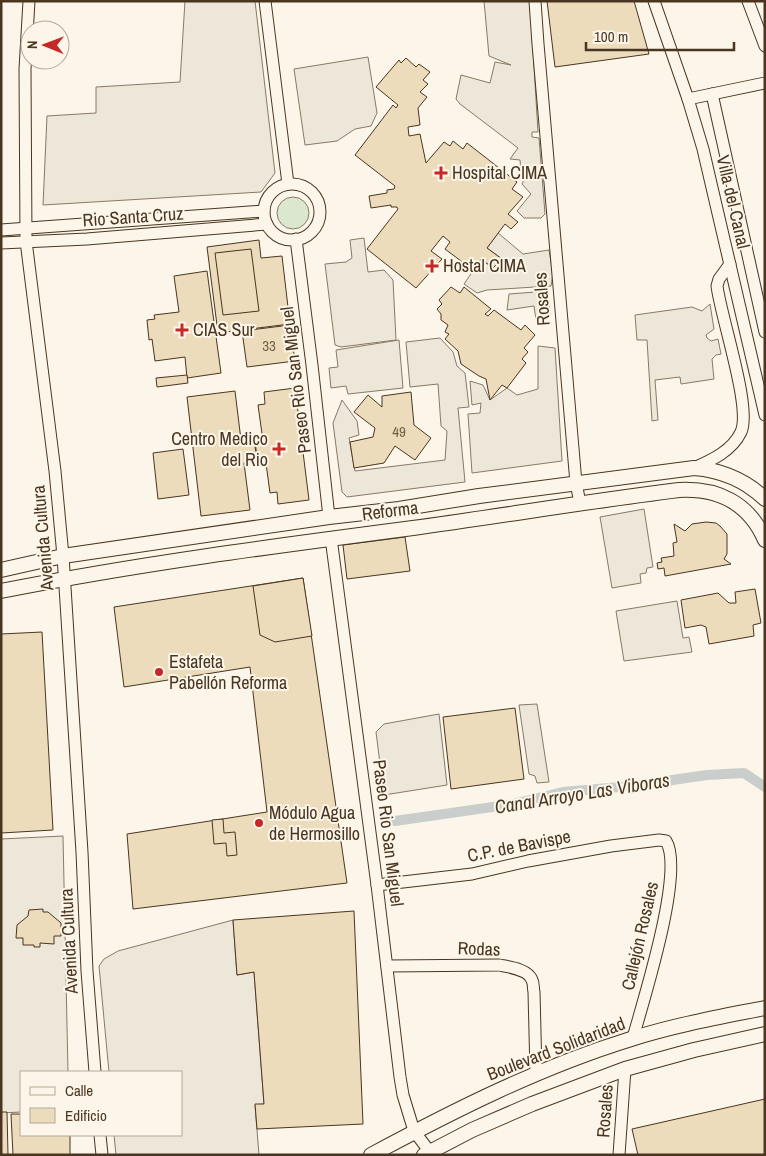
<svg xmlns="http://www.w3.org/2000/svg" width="766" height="1156" viewBox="0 0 766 1156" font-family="'Archivo Narrow',sans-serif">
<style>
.green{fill:#dce7d0;stroke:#887966}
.parking{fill:#ede7d9;stroke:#887966}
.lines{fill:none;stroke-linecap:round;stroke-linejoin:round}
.canal{stroke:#c9cecd;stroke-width:10}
.building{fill:#ecdcbc;stroke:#4a3520}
.minor-casing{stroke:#4a3520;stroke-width:13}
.major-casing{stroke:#4a3520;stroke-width:16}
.minor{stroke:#fbf6e9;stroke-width:11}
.major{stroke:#fbf6e9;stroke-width:14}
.poi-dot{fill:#c62828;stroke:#fbf6e9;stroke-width:2}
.labels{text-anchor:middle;stroke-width:4;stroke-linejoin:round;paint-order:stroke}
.number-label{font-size:15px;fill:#725f47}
.poi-label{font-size:18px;fill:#4a3520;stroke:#fbf6e9;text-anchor:start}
.street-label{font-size:18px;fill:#4a3520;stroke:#fbf6e9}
.water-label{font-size:19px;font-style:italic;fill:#4a3520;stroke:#fbf6e9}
</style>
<rect width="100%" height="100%" fill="#fbf6e9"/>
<circle class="green" cx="293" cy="213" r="16"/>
<g class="parking">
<path d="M185,1H255L275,173L261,192L43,205L47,116L96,113V87L180,82Z"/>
<path d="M484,1H530L538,132H532V137L539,138L545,214L541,218H524L517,211L531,194L522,184L528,172H521L520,160L510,159L518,148L460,104L456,99L461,75L490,83L495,62L511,65L489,56Z"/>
<path d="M368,57L377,113L371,126L355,129L337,141L305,145L294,69Z"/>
<path d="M498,233L523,254L549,250L553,274L551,286L487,290L477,293L464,284L481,259L493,268L502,259L487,248Z"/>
<path d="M364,238L368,272L384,270L393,280L396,340L341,347L335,345L325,264L346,262L352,258L350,240Z"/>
<path d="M548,291L550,316L536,320L534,306L507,310L509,294Z"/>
<path d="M710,304L714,329L706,335L707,338L711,341L718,339L721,354L716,355L712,359L714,379L681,384L680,377L655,380L658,420L652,421L647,340H637L635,315L692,307L702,311Z"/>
<path d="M440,338L453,352L457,366L465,373L469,407L458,408L465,482L347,497L342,492L333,423L342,400L357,421L359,435L349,438L355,471L445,460L447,431L441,426L438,384L410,387L406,342Z"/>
<path d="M399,340L403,388L348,394L346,386L331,388L329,368L338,367L336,350Z"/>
<path d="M538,346L555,348L562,461L472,473L468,414L480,413L481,403L472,405L470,381L483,385L490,400L507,388L517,395L538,389Z"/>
<path d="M644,509L653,567L647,568L646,573L640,574L641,583L612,588L600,517Z"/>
<path d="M677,601L683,638L689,637L692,652L624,661L616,611Z"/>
<path d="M537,704L549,782L537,783L535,776L529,774L519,705Z"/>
<path d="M439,714L447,785L384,795L376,732L384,724Z"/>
<path d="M63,836L68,1072H21V1112L1,1113V839Z"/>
<path d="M233,920L237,975L254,972L264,1104L255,1105L259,1155H116L114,1135H181V1072H109L99,966L104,959L118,951Z"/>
</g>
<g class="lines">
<path class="canal" d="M395,821L513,804L563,792L631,786L707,775L744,773L765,787"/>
</g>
<g class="building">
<path d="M547,1H634L649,54L555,67Z"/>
<path d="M406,58L416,67L419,64L430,72L423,80L428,84L420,92L427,97L418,108L420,125L408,127L409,136L420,134L426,163L444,142L450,146L453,141L463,149L467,143L517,182L512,189L523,197L508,214L518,222L511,229L505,224L487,248L502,259L493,268L481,259L473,270L445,249L450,242L443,236L431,251L442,259L416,288L367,249L398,209L397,207H391V205L371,208L369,196L387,193V190L394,189L395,186L355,155L393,105L396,108L398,105L376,87L399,60L401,63Z"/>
<path d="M259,240L261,258L282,256L290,324L218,333L207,247Z"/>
<path d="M251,249L259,311L223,315L215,253Z"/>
<path d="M207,271L221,373L187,378L185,357L155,361L152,339L149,340L147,320L155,319L154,315L179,312L174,276Z"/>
<path d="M451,287L460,293L464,287L491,309L485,314L488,316L494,310L521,330L525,325L535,335L524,348L528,352L522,359L526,363L507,388L502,385L490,400L486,379L479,376L461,364L458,351L445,339L449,334L445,332L448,325L441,320V314L437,309L442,304L439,300Z"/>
<path d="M290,325L295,361L247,367L242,331Z"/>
<path d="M187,375L188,383L157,387L156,378Z"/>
<path d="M295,388L309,500L278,504L277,492L270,493L265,456L257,457L255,442L263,441L258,405L265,404L264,392Z"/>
<path d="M235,391L241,440L254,438L257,461L244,463L250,510L201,516L187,397Z"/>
<path d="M411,392L414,425L431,438L415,460L395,446L384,463L354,468L350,442L373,437L375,428L354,412L368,395L382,407V396Z"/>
<path d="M183,449L189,495L158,499L153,453Z"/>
<path d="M706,522L716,523L720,526L727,534V554L724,559L731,564L665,576L664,568L658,569L657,563L662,562L661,558L674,556L673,543L677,542L674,524L685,531L692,524Z"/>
<path d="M405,537L410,571L347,579L343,545Z"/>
<path d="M303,578L347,883L133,909L127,834L267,812L250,667L124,687L114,607Z"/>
<path d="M303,578L312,636L275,642L260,635L253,586Z"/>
<path d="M755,589L761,623L753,625L754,636L709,644L706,627L701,625L685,628L681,600L718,593L729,603H736L735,592Z"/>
<path d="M42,632L53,830L1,833V634Z"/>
<path d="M515,708L524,779L451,789L443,717Z"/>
<path d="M223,819L224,833L235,832L237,855L227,856L226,843L214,844L212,820Z"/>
<path d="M43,909V912H48L61,923V936H54V944L40,943V947H34V945H23V938H16L17,925L28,916L29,910Z"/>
<path d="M354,911L363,1124L257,1129L255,1104H264L254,972L237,975L233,920Z"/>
<path d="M765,1099V1155H638L632,1129Z"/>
<path d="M1,1112H7L8,1155H1Z"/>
<path d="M11,1114H21V1135H70V1155H13Z"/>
</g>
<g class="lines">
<g class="minor-casing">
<g id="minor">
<path d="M29,1L25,69L26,241L55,471L63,556L82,852L87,971L95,1072"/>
<path d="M265,1L288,184"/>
<path d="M535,1L538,44L576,483L580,503"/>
<path d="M654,1L688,99L703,149L765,415"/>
<path d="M748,1L765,46"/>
<path d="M712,94L765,332"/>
<path d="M688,99L765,83"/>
<circle cx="292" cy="212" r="28"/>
<path d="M1,230L264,211"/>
<path d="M296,239L312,365L329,517"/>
<path d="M1,243L87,239L267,224"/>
<path d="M694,468C712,460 732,451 741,432C752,408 721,318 717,286L719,279L730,264"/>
<path d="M331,538L377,885L400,1077L403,1095L414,1131L430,1152"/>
<path d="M377,885L472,874L528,861L611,846L659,840L666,841C685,871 643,1001 633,1038"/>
<path d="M387,966L499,965C509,967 528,969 532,980C534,984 533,989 534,992L536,1073"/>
<path d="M100,1135L102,1155"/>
<path d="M619,1155L625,1069"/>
</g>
</g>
<g class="major-casing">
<g id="major">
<path d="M1,570L63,556L329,517L399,509L479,496L694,468C721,470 745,480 765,499"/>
<path d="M1,591C137,564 275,546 413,528C501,516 590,501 679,490C718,488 749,503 765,540"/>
<path d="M371,1155C455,1110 540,1067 631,1039C675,1025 720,1017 765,1008"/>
<path d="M424,1155L472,1130L532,1104L625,1069L694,1050L765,1034"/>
</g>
</g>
<use href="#minor" class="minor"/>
<use href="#major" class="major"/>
</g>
<g class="poi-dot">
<path d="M438.5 165.5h5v5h5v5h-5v5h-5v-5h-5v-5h5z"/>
<path d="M429.5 258.5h5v5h5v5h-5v5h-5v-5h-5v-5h5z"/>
<path d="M179.5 322.5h5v5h5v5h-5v5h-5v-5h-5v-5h5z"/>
<path d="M276.5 441.5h5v5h5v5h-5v5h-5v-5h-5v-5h5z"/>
<circle cx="159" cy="672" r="5"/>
<circle cx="259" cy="823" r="5"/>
</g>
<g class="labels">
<g class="number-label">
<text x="269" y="351">33</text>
<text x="399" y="437">49</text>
</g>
<g class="poi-label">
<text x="452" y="179">Hospital CIMA</text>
<text x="443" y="272">Hostal CIMA</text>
<text x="193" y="336">CIAS Sur</text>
<text x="268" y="445" text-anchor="end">Centro Medico<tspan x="268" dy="21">del Rio</tspan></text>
<text x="169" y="668">Estafeta<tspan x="169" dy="21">Pabellón Reforma</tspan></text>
<text x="269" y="819">Módulo Agua<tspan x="269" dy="21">de Hermosillo</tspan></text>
</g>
<g class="street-label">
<text transform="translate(733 202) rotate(77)" y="6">Villa del Canal</text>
<text transform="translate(133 217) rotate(-4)" y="6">Rio Santa Cruz</text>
<text transform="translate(542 299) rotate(-94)" y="6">Rosales</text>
<text transform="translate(296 380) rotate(-97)" y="6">Paseo Rio San Miguel</text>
<text transform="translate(390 511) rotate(-7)" y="6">Reforma</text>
<text transform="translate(43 538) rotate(-95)" y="6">Avenida Cultura</text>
<text transform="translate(388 833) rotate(83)" y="6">Paseo Rio San Miguel</text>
<text transform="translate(519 846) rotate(-11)" y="6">C.P. de Bavispe</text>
<text transform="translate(640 936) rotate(-77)" y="6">Callejón Rosales</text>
<text transform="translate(69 941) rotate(-93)" y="6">Avenida Cultura</text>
<text transform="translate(479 949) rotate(2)" y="6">Rodas</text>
<text transform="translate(556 1049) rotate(-21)" y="6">Boulevard Solidaridad</text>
<text transform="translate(605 1111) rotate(-86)" y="6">Rosales</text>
</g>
<g class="water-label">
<text transform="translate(582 793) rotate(-9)" y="7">Canal Arroyo Las Viboras</text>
</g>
</g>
<rect width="766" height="1156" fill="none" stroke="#4a3520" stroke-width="5"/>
<rect x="20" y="1071" width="162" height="65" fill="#fbf6e9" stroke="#b4a999"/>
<rect x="30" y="1087" width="25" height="8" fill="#fbf6e9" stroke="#b4a999"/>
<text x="65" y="1096" font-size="15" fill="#4a3520">Calle</text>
<rect x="30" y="1108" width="25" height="15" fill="#ecdcbc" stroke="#b4a999"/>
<text x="65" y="1121" font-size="15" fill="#4a3520">Edificio</text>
<g transform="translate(45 45) rotate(271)"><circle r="24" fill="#fbf6e9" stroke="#b4a999"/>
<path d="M0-4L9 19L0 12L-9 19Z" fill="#c62828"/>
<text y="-8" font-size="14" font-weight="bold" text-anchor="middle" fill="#4a3520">N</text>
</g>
<path d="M586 42v8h148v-8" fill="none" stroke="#4a3520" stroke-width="2.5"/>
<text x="594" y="42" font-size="15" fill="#4a3520" stroke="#fbf6e9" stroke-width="4" paint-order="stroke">100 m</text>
</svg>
